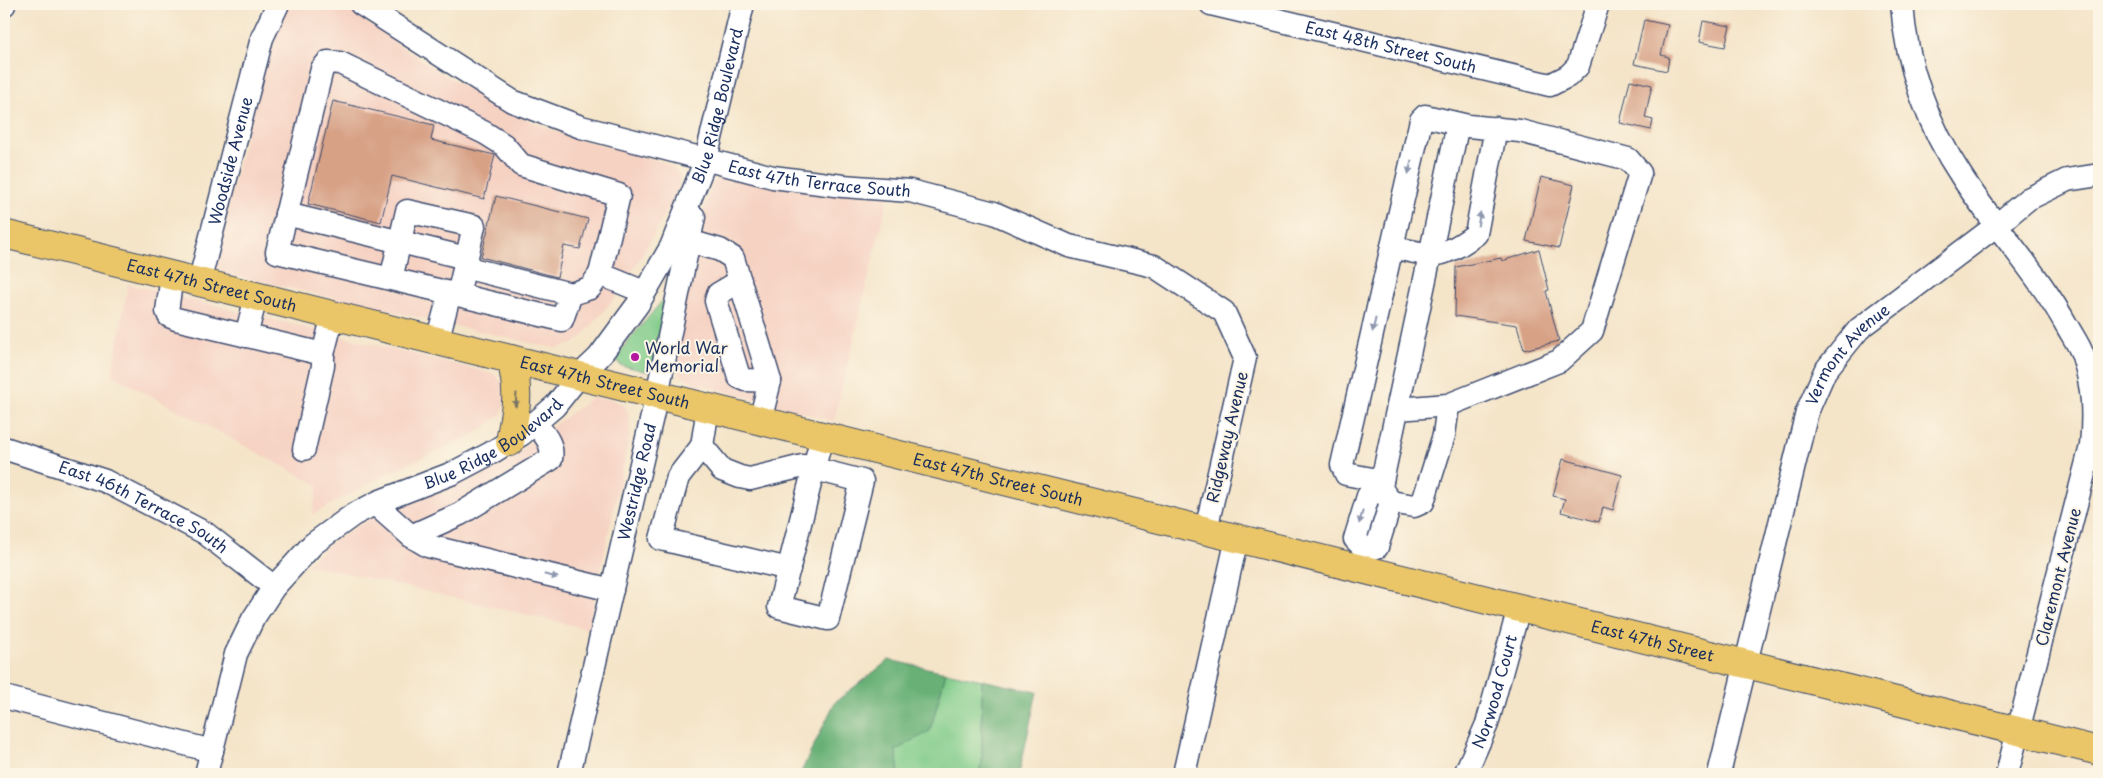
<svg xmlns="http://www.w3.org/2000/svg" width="2103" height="778" viewBox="0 0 2103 778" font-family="'Playpen Sans',sans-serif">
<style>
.built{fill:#f6d2c3}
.green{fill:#81cc8a;stroke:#4e7e74}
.forest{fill:#68b076;stroke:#42706a}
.building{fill:#d7a186}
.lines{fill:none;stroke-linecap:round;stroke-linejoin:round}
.minor-casing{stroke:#3c4a6e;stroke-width:25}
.major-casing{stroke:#3c4a6e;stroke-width:30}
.minor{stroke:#fff;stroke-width:22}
.major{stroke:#eac669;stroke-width:28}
.oneway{fill:#8d97ae}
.oneway2{fill:#787363}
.poi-dot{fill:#b5179e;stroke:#fcf5e5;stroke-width:2}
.labels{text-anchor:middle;stroke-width:4;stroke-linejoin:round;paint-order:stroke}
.street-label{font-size:16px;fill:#1b2f5e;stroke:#fcf5e5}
.poi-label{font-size:16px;fill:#1b2f5e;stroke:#fcf5e5;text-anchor:start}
</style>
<rect width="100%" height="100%" fill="#fcf5e5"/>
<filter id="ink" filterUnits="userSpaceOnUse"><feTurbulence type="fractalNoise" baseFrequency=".02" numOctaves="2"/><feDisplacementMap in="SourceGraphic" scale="10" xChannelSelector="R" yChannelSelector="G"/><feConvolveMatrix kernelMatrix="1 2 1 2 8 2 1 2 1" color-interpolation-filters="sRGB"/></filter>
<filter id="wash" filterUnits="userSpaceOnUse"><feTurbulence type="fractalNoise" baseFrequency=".0096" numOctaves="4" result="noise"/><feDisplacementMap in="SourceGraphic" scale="20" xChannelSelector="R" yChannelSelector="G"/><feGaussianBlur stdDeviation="1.12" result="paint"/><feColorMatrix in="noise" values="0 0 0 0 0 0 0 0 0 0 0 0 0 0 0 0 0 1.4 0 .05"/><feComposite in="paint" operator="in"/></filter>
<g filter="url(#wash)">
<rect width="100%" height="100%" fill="#f4e4c8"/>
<g class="built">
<path d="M287,4H340L441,73L514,115L565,135L665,163L674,168L680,177L678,189L647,247L618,294L583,336L573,344L557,348L540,345L224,273L217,267L216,254L267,52Z"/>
<path d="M726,175L888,197L834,421L697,384L682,376L674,366L691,261L708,196L712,183Z"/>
<path d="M128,284L494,374L507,387L502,414L478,432L386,474L312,515L318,485L112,375Z"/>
<path d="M592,398L610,399L624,405L629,415L630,434L588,629L307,564L334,540L386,509L450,488L509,457Z"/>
</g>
<g class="green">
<path d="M662,301L667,302L665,321L657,338L654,371H645L620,365L617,359L620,351Z"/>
<path d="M946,672L982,680V763L978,774H899L896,750L930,730Z"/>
</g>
<g class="forest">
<path d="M889,660L946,672L930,731L896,750L899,774H800L835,702Z"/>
<path d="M982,680L1037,692L1019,774H978L982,763Z"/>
</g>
<g id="blocks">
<g class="building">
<path d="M1644,20L1668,25L1661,55L1669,57L1667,71L1634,64Z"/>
<path d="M1703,21L1730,26L1725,47L1699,42Z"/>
<path d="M1630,80L1652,85L1645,118L1653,120L1651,130L1620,123Z"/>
<path d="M333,101L434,125L431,140L495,155L484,199L392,176L381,222L308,204Z"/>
<path d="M1541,177L1574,185L1559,248L1526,241Z"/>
<path d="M496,196L588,219L580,249L564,246L557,277L481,257Z"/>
<path d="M1539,249L1549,290L1546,291L1559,341L1524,350L1517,325L1455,316L1456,267L1501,258L1502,261Z"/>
<path d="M1563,459L1622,475L1613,510L1603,507L1599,522L1561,512L1565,499L1553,496Z"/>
</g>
</g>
</g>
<g filter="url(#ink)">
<use href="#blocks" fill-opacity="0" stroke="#3c4a6e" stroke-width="1"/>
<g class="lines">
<g class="minor-casing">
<g id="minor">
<path id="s1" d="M361,4L512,101L581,127L773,177L843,186L910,191L994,213L1069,246L1154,266L1224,312L1245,358L1206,530"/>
<path id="s2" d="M1211,4L1550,85L1568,76L1578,66L1598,4"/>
<path d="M1902,4C1906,65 1928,126 1962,177C1995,228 2038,273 2067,326C2072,335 2080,346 2083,356C2093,387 2094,413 2091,446L2007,774"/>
<path d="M4,5V4"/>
<path d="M286,214L466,258"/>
<path d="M689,241L720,250L733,258L770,381L760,421"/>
<path d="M1392,247C1433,256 1440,261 1476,234L1496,128"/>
<path d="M464,267L571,294"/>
<path d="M172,276L167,311L169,316L176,319L323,354L333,315"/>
<path d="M391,279L407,211L474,226L458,295"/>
<path d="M740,281L718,294L716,301L739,377L746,380L770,381"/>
<path id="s3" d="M199,283L262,38L278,4"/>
<path d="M450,293L562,320L571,294L590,288L600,274"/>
<path d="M246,336L256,297"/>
<path d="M437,341L450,293L277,252L322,69L328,62L340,63L485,133L504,145L521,165L619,195L600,274L644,292"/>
<path d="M708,408L702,446L722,470L740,477L750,479L803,466L862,481L828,619L779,607L822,436"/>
<path d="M702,446L678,477L661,539L789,569"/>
<path id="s4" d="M4,448L105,481L205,533L274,587"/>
<path d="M304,449L323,366V354"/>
<path d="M1382,481L1346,474L1342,465L1421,120L1425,116L1468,126L1520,131L1628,159L1640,173L1592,331L1559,361L1448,405L1398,409"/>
<path d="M1391,502L1414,506L1423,502L1444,435L1448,405"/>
<path d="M375,504L411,536L428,546L612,590"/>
<path d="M411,536L460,514L551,459C554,444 544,434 535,423"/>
<path d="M1366,550L1377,547L1391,502L1381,489L1382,481L1458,124"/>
<path d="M1366,550L1355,539L1368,496L1381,489"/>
<path d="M4,697L212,751"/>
<path id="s5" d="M206,774L236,654L253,619L274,587L313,544L353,515L378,502L453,473L491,453L522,434L555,406L579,376L599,357L638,304L671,247L706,159L743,4"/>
<path id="s6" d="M569,774L657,395L694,217"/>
<path d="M1184,774L1237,538"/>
<path id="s7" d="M1465,774L1487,724L1519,608"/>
<path id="s8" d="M1719,774L1807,412L1825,371L1859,329L1997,225L2028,199L2067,180L2099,175"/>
</g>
</g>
<g class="major-casing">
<g id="major">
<path id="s9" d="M4,234L2099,751"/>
<path d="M510,442C516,408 520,394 511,359"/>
</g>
</g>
<use href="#minor" class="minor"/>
<use href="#major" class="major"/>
</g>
<defs><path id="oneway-solid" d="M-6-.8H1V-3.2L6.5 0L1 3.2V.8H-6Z" transform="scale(1.25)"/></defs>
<g class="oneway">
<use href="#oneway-solid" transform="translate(1410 167) rotate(103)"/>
<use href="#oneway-solid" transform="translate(1479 219) rotate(-79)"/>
<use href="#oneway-solid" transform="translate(1374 325) rotate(103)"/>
<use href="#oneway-solid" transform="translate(1361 517) rotate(106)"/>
<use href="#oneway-solid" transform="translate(551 576) rotate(13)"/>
</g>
<use class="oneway2" href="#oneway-solid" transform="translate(516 400) rotate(94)"/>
</g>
<circle class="poi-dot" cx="635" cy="357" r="5"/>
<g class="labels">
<g class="street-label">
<text dy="6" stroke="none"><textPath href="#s2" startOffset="185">East 48th Street South</textPath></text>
<text dy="6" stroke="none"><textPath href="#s5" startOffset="886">Blue Ridge Boulevard</textPath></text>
<text dy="6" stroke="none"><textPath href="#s3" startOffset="126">Woodside Avenue</textPath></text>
<text dy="6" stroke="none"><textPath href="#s1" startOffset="498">East 47th Terrace South</textPath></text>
<text dy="6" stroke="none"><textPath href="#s9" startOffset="214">East 47th Street South</textPath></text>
<text dy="6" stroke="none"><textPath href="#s8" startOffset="444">Vermont Avenue</textPath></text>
<text dy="6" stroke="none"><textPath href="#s9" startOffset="619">East 47th Street South</textPath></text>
<text transform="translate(1227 437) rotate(-77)" y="6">Ridgeway Avenue</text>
<text dy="6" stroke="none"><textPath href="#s5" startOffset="466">Blue Ridge Boulevard</textPath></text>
<text dy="6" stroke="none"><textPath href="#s9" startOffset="1024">East 47th Street South</textPath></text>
<text dy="6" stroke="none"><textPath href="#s6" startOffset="300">Westridge Road</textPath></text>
<text dy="6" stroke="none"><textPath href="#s4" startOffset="152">East 46th Terrace South</textPath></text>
<text transform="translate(2058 577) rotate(-76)" y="6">Claremont Avenue</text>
<text dy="6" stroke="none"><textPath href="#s9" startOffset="1698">East 47th Street</textPath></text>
<text dy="6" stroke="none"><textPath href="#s7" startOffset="88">Norwood Court</textPath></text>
</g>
<g class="poi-label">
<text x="645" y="354">World War<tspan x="645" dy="18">Memorial</tspan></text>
</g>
</g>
<rect width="2103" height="778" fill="none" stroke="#fcf5e5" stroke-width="20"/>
</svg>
